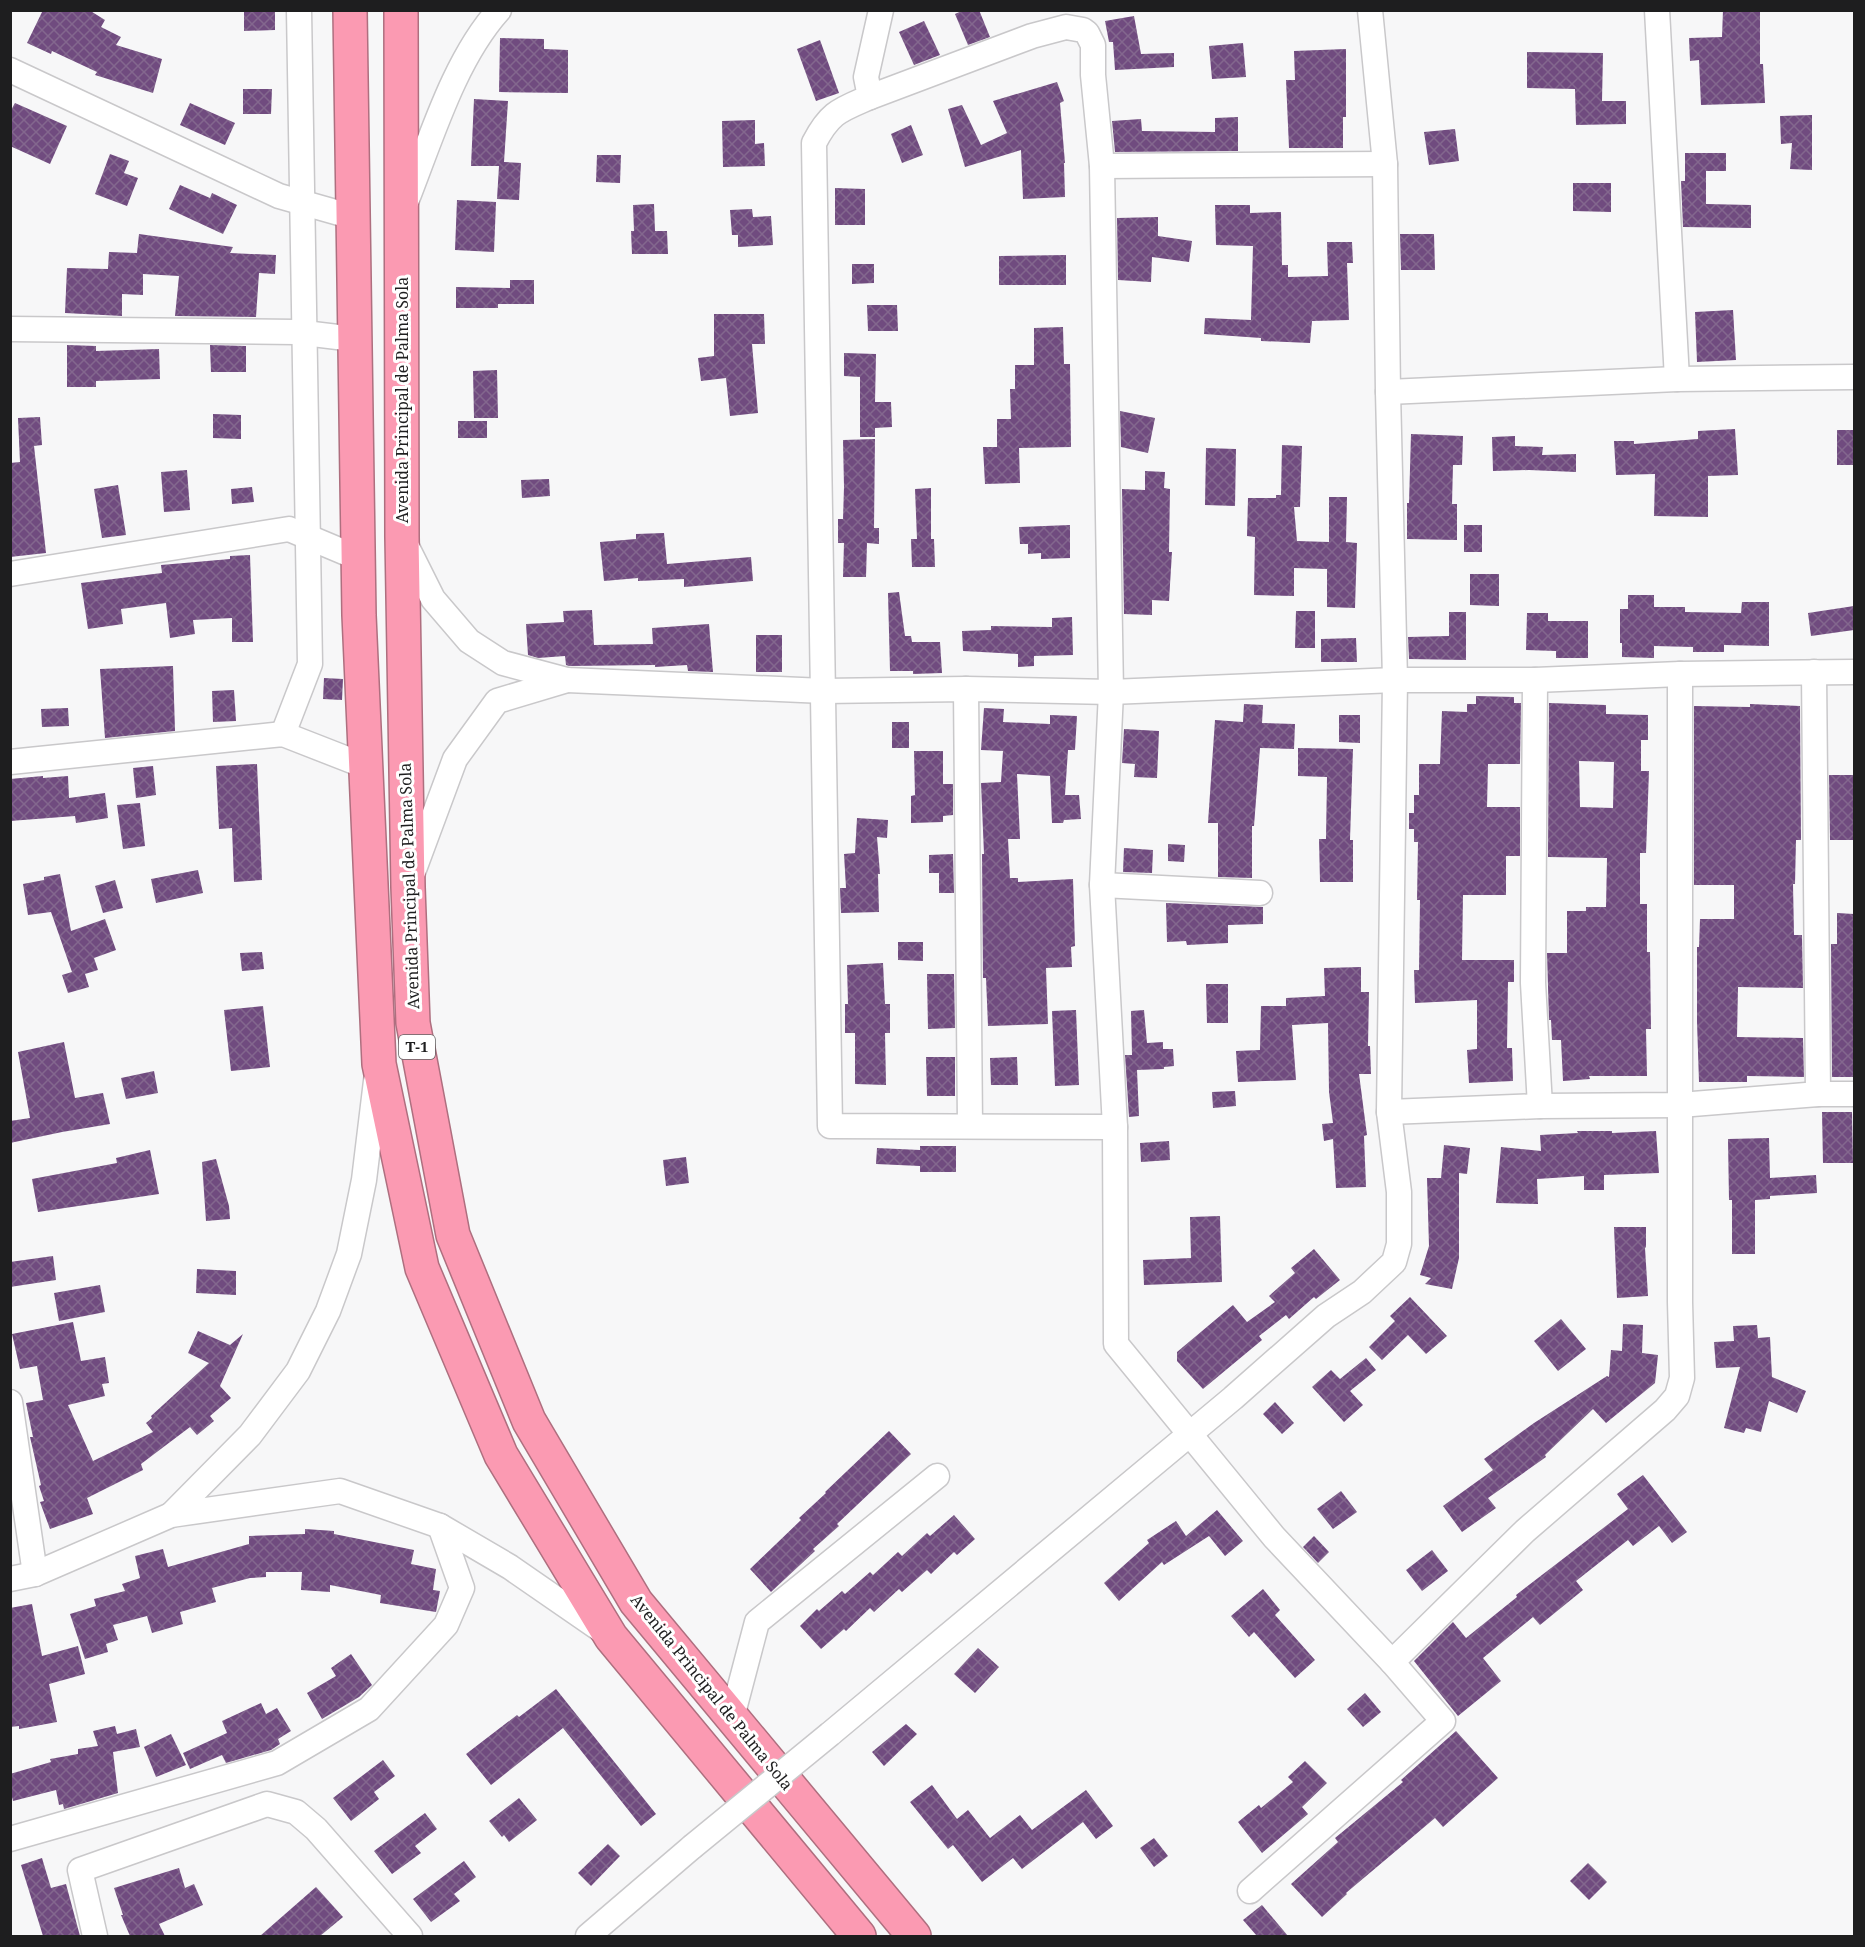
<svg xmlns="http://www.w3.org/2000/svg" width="1865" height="1947" viewBox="0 0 1865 1947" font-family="'Noto Serif',serif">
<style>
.building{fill:url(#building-cross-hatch);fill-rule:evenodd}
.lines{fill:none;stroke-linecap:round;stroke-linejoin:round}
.minor-casing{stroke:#c9c8ca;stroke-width:27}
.highway-casing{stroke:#ae6f7f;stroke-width:36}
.minor{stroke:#fff;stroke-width:24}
.highway{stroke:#fb9ab2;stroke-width:33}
.minor-bridge-casing{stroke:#c9c8ca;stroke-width:27;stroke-linecap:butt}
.minor-bridge{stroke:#fff;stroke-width:24}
.labels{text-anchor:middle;stroke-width:6;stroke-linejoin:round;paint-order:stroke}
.shield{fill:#fff;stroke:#626262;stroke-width:1.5}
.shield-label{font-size:15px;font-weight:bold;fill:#1e1e1f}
.street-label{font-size:16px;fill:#1e1e1f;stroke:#fff}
</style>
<defs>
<pattern id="building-cross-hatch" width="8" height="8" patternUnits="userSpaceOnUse" patternTransform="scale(1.5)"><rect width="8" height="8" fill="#704b7f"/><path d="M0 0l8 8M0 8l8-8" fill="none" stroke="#83678e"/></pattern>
</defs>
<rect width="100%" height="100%" fill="#f7f7f8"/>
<g class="building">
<path d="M43,10H89L105,20L101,27L121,37L116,45L162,59L153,93L95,75L97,72L52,51L51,54L27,43Z"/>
<path d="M244,10H275V30L244,31Z"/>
<path d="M964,10H979L990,37L968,45L955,14Z"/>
<path d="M1723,10H1760V64H1763L1765,103L1701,105L1699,60L1690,61L1689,38L1722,37Z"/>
<path d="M1134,16L1141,54L1174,53V67L1115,70L1113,42H1109L1105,21Z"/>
<path d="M924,21L940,55L914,65L899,32Z"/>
<path d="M500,38L544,39V49L568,50V93L499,92Z"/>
<path d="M820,40L839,93L816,101L797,49Z"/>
<path d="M1243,43L1246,77L1212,79L1209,46Z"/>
<path d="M1346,49V117H1343V148H1289L1286,80H1295L1294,51Z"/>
<path d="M1527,52L1603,53L1602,101H1626V124L1576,125L1575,89L1527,88Z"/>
<path d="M1057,82L1064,101L1060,103L1065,163H1064L1065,197L1023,199L1021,150L965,167L948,109L962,105L981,145L1007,133L993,101Z"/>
<path d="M243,89H272L271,114H243Z"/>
<path d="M474,99L508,101L504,162L521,163L519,200L497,199L499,166H471Z"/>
<path d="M15,103L67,126L50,164L10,146V112Z"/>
<path d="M190,103L235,123L225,145L180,125Z"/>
<path d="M1812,115V170L1790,169L1792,143L1781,144L1780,116Z"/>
<path d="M1238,117V151L1115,152L1112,121L1141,119L1142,131L1215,132V118Z"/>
<path d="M755,120V144L764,143L765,166L723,167L722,121Z"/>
<path d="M911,125L923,155L902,163L891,134Z"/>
<path d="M1455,129L1459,161L1429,165L1424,132Z"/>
<path d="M1685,153H1726V171H1706V204L1751,205V228L1683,227L1681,181H1685Z"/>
<path d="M110,154L129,161L124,173L138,178L127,206L95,194Z"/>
<path d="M597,155H621L620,183L596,182Z"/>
<path d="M1573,183H1611V212L1573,211Z"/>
<path d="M180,185L210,198L212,193L237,205L223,234L169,209Z"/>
<path d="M835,188L865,189V225H835Z"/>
<path d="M457,200L496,202L494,252L455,250Z"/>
<path d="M654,204L655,231H667L668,254H632L631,231H634L633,205Z"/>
<path d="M1215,205H1250V213L1281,212L1282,265H1288V277L1328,276L1327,242H1352L1353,263H1347L1349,320L1312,321L1310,343L1261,341V338L1204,334L1205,318L1251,320L1253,246L1216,245Z"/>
<path d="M752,209L753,217L771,216L773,245L738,247V235H732L730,210Z"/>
<path d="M1158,217V236L1192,241L1189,262L1152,257L1151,282L1118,280L1117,218Z"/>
<path d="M139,234L233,247L230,253L276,255L275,274L259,273L256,317L175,316L179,276L143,274V295L122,294V316L65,313L67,268L108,269L109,252L137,253Z"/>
<path d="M1400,234H1434L1435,270H1401Z"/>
<path d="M1066,255V285H999V256Z"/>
<path d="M852,264H874V283L852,284Z"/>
<path d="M510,280H534V304H498V308H456V287L510,288Z"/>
<path d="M867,305H897L898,331H868Z"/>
<path d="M1733,310L1736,360L1697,362L1695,312Z"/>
<path d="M714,314H764L765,344H752L758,413L730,416L726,378L701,381L698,358L714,356Z"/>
<path d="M1063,327L1064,364H1070L1071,447L1019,448L1020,483L985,484L983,447H997V419H1011L1010,389H1015V365H1034V328Z"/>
<path d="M67,345L96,346V351L159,349L160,379L96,381V387H67Z"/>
<path d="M210,345L246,346V372H211Z"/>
<path d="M844,353L876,354L875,402H891L892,427L875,428V437H860V377L844,376Z"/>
<path d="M497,370L498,418H474L473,371Z"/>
<path d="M1120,411L1155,418L1148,453L1121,447Z"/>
<path d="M213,414L241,415V439L213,438Z"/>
<path d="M40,417L42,445L34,446L46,553L10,557V463L20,462L18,418Z"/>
<rect x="458" y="421" width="29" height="17"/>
<path d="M1735,429L1738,475L1708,476V517L1654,516L1655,474L1616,475L1614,441H1634V444L1698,439V431Z"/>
<rect x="1837" y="430" width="17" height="35"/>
<path d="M1411,434L1463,436L1462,465H1453L1452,504H1457V540L1407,539V503H1409Z"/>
<path d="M1515,436V446L1543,447L1542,455L1576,454V472L1529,470L1493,471L1492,437Z"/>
<path d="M875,439L874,528H879V544L867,543L866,577H843L844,543H838V519H843L844,487L843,440Z"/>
<path d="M1282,445L1302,446L1300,507H1294L1297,541L1329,542V497H1347L1346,542L1357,543L1355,608L1327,607V569L1294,568V596L1254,595L1255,537L1247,536L1248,498H1276V495H1281Z"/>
<path d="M1206,448L1236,449L1235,506L1205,505Z"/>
<path d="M187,470L190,510L164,512L161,472Z"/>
<path d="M1145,471L1165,472L1164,488L1170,489L1169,552H1172L1169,601L1152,600V615L1124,614L1122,489L1145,490Z"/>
<path d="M549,479L550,496L522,498L521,480Z"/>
<path d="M118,485L126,535L102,538L94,489Z"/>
<path d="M252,487L254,502L232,504L231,489Z"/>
<path d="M931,488V539H934L935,567H912L911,539H917L915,489Z"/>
<path d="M1070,525V558L1041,559V553L1028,554V544H1020L1019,527Z"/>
<rect x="1464" y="525" width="18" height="27"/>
<path d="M664,533L667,564L751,557L753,581L684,587V579L638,581V578L604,581L600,542L636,539V534Z"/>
<path d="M250,555L253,642H232V618L193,620L195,634L170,638L166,603L121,609L123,624L88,629L81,583L162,573L161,565L230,559V556Z"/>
<path d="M1470,574H1499V606L1470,605Z"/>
<path d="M899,592L905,636H911L912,642H940L942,673L913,674V671H890L888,593Z"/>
<path d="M1628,595H1654V607H1685V612L1741,613L1742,602H1769V646L1724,645V652H1693V647L1654,646V658L1622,657V643H1620V609H1628Z"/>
<path d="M1854,606V630L1811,636L1808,613Z"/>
<path d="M592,610L594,645L653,644L652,628L709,624L713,672L688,671L687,665L655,667V665L569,666L566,665L565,656L538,658L528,655L526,624L564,622L563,611Z"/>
<path d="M1296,611H1315V648H1295Z"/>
<path d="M1449,612H1466V660L1409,659L1408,637L1449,636Z"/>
<path d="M1527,613H1548V621H1588V658H1556V651L1526,650Z"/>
<path d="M1072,617L1073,655L1034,656V666L1018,667V654L963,651L962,631L991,630V626L1052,627V618Z"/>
<rect x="756" y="635" width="26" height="37"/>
<path d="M1356,638L1357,662H1321V639Z"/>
<path d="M173,666L175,731L105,738L100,669Z"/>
<path d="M324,678L343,679L342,700L323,699Z"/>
<path d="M234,690L236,721L213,722L212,691Z"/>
<path d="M1476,696L1514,697V703H1521L1520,764H1488L1487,807H1520V856H1506V895H1463L1462,960H1514V982H1508L1507,1048H1512L1513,1081L1469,1083L1467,1050L1477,1049V1000L1415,1003L1414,970H1419L1420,900H1417L1418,842H1414V829H1409V813H1414V795H1419V764H1440L1442,711L1467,712V704H1476Z"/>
<path d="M1549,703L1606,705V714L1648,715V740H1641V771H1649L1646,853H1640V904H1647V952H1650L1651,1029H1646L1647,1076H1589L1590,1079L1563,1081L1561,1040H1552L1551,1020H1549L1547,953H1567V911H1586V907H1606L1607,858L1548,857ZM1579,761L1614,762L1613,808L1580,807Z"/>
<path d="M1244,704L1263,705L1262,723L1295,724L1294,749L1260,748L1254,826H1252V878L1218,877V823H1208L1215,720L1243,722Z"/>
<path d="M1750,704L1800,706L1801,840H1796L1795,884H1793L1794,935H1802L1803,988L1738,987L1737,1037L1803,1038L1804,1077L1747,1076V1082H1699L1697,1022V947H1699L1700,919H1734V885H1694V706L1750,707Z"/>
<path d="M68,708L69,726L42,727L41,709Z"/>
<path d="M984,708L1004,709L1003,722L1050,724V715L1077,716L1075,750H1068L1065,795H1079L1081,819L1064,820L1063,823H1052L1050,776L1017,774L1020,839H1008L1010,878H1018V882L1073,879L1075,946L1071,947L1072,967L1046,968L1048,1024L988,1026L986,978H983L982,854H984L981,783L1001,782L1003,751L981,750Z"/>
<path d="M1339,715H1360V743L1339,742Z"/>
<rect x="892" y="722" width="17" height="26"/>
<path d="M1124,729L1159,731L1157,778L1134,777L1135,764L1122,763Z"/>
<path d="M1298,748L1353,749L1350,840H1353V882H1320L1319,839H1326L1327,777L1298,776Z"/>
<path d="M914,751H943V784H953V815L943,816V822L911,823V796L915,795Z"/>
<path d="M257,764L262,880L234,882L232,828L219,829L216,766Z"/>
<path d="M153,766L156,795L136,798L133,768Z"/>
<path d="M1829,775H1854V840H1830Z"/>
<path d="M43,776V778L68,776L69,798L105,793L108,818L76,823L75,816L10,821V779Z"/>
<path d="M140,803L145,846L123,849L117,805Z"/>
<path d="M857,818L888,820L887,838L877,837L880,874H878L879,912L841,913L840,888H846L844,854L855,853Z"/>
<path d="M1168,844L1185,845L1184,862L1168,861Z"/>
<path d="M1124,848L1153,850L1152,873L1123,872Z"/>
<path d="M953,854L954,893H939V873H929V855Z"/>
<path d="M198,870L203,893L156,903L151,879Z"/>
<path d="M60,874L71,931L105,919L116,950L94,958L98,970L85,974L89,987L68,993L62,975L72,972L51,912L28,915L23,884L44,880V877Z"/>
<path d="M115,880L123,908L103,913L95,886Z"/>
<path d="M1166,903L1263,907V924L1228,925V943L1187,945L1186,941L1167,942Z"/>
<path d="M1837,913L1854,914V1077H1832L1831,944H1837Z"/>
<path d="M898,942H923V961L898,960Z"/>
<path d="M262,952L264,969L242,971L240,953Z"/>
<path d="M883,963L885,1004H890V1033H885L886,1085L855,1084V1033H845V1004H848L847,965Z"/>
<path d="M1361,967V992H1369L1368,1046H1370L1371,1074H1359L1367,1135L1364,1136L1366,1187L1336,1188L1333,1139L1324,1141L1322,1124L1333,1123L1329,1092L1328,1023L1292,1025L1296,1080L1238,1082L1236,1051L1260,1050L1261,1006H1286V998L1325,996L1324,968Z"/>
<path d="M927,974H954L955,1028L928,1029Z"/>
<path d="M1206,984H1228V1023H1207Z"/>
<path d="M263,1006L270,1067L231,1071L224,1010Z"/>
<path d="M1076,1010L1079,1085L1055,1086L1052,1011Z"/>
<path d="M1144,1010L1147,1043L1163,1042V1049H1173L1174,1066L1164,1067V1069L1137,1070L1139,1116L1129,1117L1125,1055H1132L1131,1011Z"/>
<path d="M64,1042L75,1098L103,1093L110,1124L62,1132L10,1143V1121L30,1118L18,1052Z"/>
<path d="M926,1057H955V1096H927Z"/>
<path d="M1017,1057L1018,1085H991L990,1058Z"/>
<path d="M154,1071L158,1093L126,1099L121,1078Z"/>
<path d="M1235,1091L1236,1106L1213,1108L1212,1092Z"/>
<path d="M1822,1112H1852L1853,1163H1823Z"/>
<path d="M1577,1131H1612V1133L1656,1131L1659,1173L1604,1175V1190H1584V1176L1537,1179L1538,1204L1496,1203L1501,1147L1541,1151L1540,1135L1578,1133Z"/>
<path d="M1769,1138L1770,1178L1816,1175L1817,1193L1770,1196V1199L1755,1200V1254H1732V1200H1729L1728,1139Z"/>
<path d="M1169,1141L1170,1160L1141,1162L1140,1143Z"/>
<path d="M1444,1145L1470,1148L1467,1174L1459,1173V1258L1452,1289L1425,1284L1431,1278L1420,1275L1429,1246L1427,1178H1441Z"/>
<path d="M920,1146H956V1172H920V1166L876,1164L877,1148L920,1150Z"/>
<path d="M150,1150L159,1194L38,1212L32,1179L117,1163L116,1158Z"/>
<path d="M686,1157L689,1183L666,1186L663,1160Z"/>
<path d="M216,1159L229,1206L230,1219L206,1221L202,1162Z"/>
<path d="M1220,1216L1222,1282L1144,1285L1143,1260L1191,1258L1190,1217Z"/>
<path d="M1614,1227H1646V1247L1645,1248L1648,1296L1617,1298Z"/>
<path d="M1314,1249L1340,1280L1316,1299L1314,1297L1289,1319L1286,1315L1259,1336L1262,1340L1203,1389L1177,1361V1352L1233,1305L1247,1322L1275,1302L1269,1296L1295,1273L1291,1268Z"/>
<path d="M53,1256L56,1280L10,1287V1262Z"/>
<path d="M197,1269L236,1271V1295L196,1293Z"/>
<path d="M100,1285L105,1312L59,1321L54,1293Z"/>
<path d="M1410,1297L1447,1336L1426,1354L1408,1335L1382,1360L1369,1347L1395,1321L1390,1316Z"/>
<path d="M1561,1319L1586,1349L1558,1371L1534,1341Z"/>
<path d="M73,1322L81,1361L105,1357L109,1383L102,1384L105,1396L68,1405L93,1461L153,1432L146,1423L152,1418L151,1416L209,1363L188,1353L198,1331L230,1345L243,1334L220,1386L231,1398L210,1416L214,1421L197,1435L190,1427L141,1464L143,1470L87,1498L93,1514L50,1529L40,1502L44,1501L39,1486L41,1485L30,1437H33L26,1403L43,1400L37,1366L20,1369L12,1334Z"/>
<path d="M1623,1324L1643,1325L1642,1353L1658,1355L1655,1383L1606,1423L1593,1409L1545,1455L1546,1457L1488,1498L1496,1508L1462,1532L1443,1506L1493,1470L1484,1459L1534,1423L1607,1376L1609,1377L1611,1350L1622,1351Z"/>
<path d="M1757,1325L1758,1338L1770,1337L1772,1377L1806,1391L1797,1413L1769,1401L1761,1432L1746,1428L1744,1433L1724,1428L1740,1367L1716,1368L1714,1342L1734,1341L1733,1326Z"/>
<path d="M1366,1358L1376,1370L1350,1391L1363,1405L1344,1422L1312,1387L1331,1370L1340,1379Z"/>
<path d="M1275,1402L1294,1423L1282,1434L1263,1414Z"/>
<path d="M889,1431L911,1454L837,1524L839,1526L813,1549L815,1551L771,1592L750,1569L801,1520L799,1518L826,1493L825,1492Z"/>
<path d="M1643,1475L1687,1532L1672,1543L1659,1526L1633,1546L1628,1540L1576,1581L1583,1590L1540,1625L1533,1617L1483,1658L1501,1681L1458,1716L1414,1661L1453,1622L1466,1638L1517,1597L1516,1595L1628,1509L1617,1494Z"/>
<path d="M1341,1491L1357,1512L1333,1529L1317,1509Z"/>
<path d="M1217,1510L1243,1541L1225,1556L1209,1536L1164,1565L1162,1562L1119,1601L1104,1583L1149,1543L1147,1540L1176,1521L1186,1536Z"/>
<path d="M954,1515L975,1539L957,1555L954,1552L931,1574L927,1570L902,1592L899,1589L874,1612L870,1608L846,1631L844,1629L821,1649L800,1626L817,1609L819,1611L842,1591L845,1594L870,1572L873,1575L898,1552L902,1556L927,1533L930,1536Z"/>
<path d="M305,1529L334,1531V1534L414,1550L411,1564L436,1569L433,1590L440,1591L436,1612L380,1603L381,1595L330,1585V1592L301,1590L302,1572H266V1577L250,1578L212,1588L216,1602L180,1612L183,1624L152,1633L147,1616L113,1625L118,1640L106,1644L108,1652L85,1659L70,1614L96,1606L94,1599L125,1591L122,1584L140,1578L135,1556L163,1549L168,1567L249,1544V1536L305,1534Z"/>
<path d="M1314,1536L1329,1552L1318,1563L1303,1547Z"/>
<path d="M1432,1550L1448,1571L1422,1591L1406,1570Z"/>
<path d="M1263,1589L1280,1610L1275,1615L1315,1660L1295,1678L1254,1632L1249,1637L1231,1616Z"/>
<path d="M32,1604L42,1656L78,1646L85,1674L49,1684L57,1722L19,1729V1726L10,1727V1608Z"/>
<path d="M978,1648L999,1667L975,1693L954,1674Z"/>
<path d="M351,1654L372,1685L359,1697L322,1719L307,1693L336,1676L331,1668Z"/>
<path d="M556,1689L656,1814L641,1826L563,1728L491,1785L466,1754L517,1715L519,1717Z"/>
<path d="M1365,1693L1381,1712L1363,1727L1347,1709Z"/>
<path d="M261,1703L266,1714L277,1708L291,1731L278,1739L280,1744L271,1750L226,1763L222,1755L190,1769L183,1753L227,1733L222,1721Z"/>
<path d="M906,1724L917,1734L884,1766L872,1752Z"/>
<path d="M115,1726L117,1734L136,1729L140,1747L113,1752L118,1793L64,1809L63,1804L59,1805L56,1790L13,1801L10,1789V1774L51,1762L50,1759L78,1754V1749L98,1746L93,1731Z"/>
<path d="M1456,1731L1498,1778L1443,1827L1435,1818L1346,1893L1347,1894L1322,1917L1291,1884L1338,1842L1335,1838L1403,1782L1401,1780Z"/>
<path d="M171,1734L186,1765L156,1777L144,1747Z"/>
<path d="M383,1760L395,1776L374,1792L379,1799L351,1821L333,1798Z"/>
<path d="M1305,1761L1327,1783L1302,1807L1308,1814L1262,1853L1238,1822L1259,1805L1261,1808L1293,1782L1288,1777Z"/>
<path d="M932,1785L957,1819L968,1810L990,1838L1020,1815L1032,1830L1086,1790L1113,1826L1096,1839L1083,1822L1022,1869L1013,1858L982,1882L953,1845L948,1849L910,1802Z"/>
<path d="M519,1798L537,1820L509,1842L504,1835L502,1837L489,1821Z"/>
<path d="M425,1813L437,1829L415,1846L421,1853L392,1874L374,1851Z"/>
<path d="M1154,1838L1168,1856L1154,1867L1140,1848Z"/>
<path d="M608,1844L620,1856L591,1886L578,1873Z"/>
<path d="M42,1858L51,1888L66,1884L80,1936H43L21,1865Z"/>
<path d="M464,1861L476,1877L454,1894L460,1901L431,1922L413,1899Z"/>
<path d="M1588,1863L1607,1882L1589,1900L1570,1881Z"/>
<path d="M179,1868L185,1888L194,1884L203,1905L159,1924L165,1936H130L121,1915H123L114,1888Z"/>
<path d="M316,1887L343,1917L320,1936H260Z"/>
<path d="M1262,1905L1288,1936H1257L1243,1920Z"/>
</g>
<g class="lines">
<g class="minor-casing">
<g id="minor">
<path d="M881,10L866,77L870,97C840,110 830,112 814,143L830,1126L1115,1127"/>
<path d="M1657,10L1677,379"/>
<path d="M10,70L279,196L353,217"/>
<path d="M870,97L1032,36L1066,27L1083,30L1087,33L1093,45V75L1102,166L1111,692L1102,885L1115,1127L1116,1344L1274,1537L1392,1662L1443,1721L1250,1891"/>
<path d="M1102,166L1385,164"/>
<path d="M406,202C431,139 454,60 499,10"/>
<path d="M10,329L296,332L354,339"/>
<path d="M1388,392L1677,379L1854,377"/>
<path d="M404,541L433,599L469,641L503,663L567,680L824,691L966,689L1111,692L1395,680H1535L1680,674L1854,672"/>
<path d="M10,574L289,529L358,558"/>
<path d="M1814,672L1818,1094"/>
<path d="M1535,680L1533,983L1540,1106"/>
<path d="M966,689L970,1125"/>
<path d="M283,734L310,664L299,10"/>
<path d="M10,762L283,734L365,766"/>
<path d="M413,872L455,759L497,701L567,680"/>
<path d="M1102,885L1260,893"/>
<path d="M1389,1112L1540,1106L1680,1105L1818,1094H1854"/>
<path d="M10,1402L35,1574"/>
<path d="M171,1515L250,1435L298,1371L328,1311L349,1254L364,1180L376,1081"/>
<path d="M10,1579L35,1574L171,1515L340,1491L440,1526L510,1567L604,1632"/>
<path d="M1392,1662L1525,1531L1665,1410L1677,1396L1682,1378L1680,1302V674"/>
<path d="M732,1717L757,1622L937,1476"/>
<path d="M830,1734L1233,1398L1326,1316L1362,1292L1394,1262L1399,1244V1192L1389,1112L1395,680L1388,392L1385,164L1370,10"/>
<path d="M10,1839L277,1763L369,1709L446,1625L462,1588L440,1526"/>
<path d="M95,1936L80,1870L267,1804L296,1812L316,1829L410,1936"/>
<path d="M588,1936L692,1847"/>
</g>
</g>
<g class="highway-casing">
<g id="highway">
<path d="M350,10L359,615L379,1064L422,1268L501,1455L611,1637L859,1936"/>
<path d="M401,10L402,537L408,887L413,1023L453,1235L529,1421L636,1602L914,1936"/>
</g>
</g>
<use href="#minor" class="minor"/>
<use href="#highway" class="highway"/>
<g class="minor-bridge-casing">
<path id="minor-bridge" d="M692,1847L830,1734"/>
</g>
<use href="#minor-bridge" class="minor-bridge"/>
</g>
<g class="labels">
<rect class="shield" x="399" y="1035" width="36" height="24" rx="4.5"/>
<g class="shield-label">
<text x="417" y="1052">T-1</text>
</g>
<g class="street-label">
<text transform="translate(402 400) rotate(-90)" y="6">Avenida Principal de Palma Sola</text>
<text transform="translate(409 886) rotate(-92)" y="6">Avenida Principal de Palma Sola</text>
<text transform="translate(712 1692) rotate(51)" y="6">Avenida Principal de Palma Sola</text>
</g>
</g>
<rect width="1865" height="1947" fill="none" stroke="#1e1e1f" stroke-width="24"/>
</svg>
